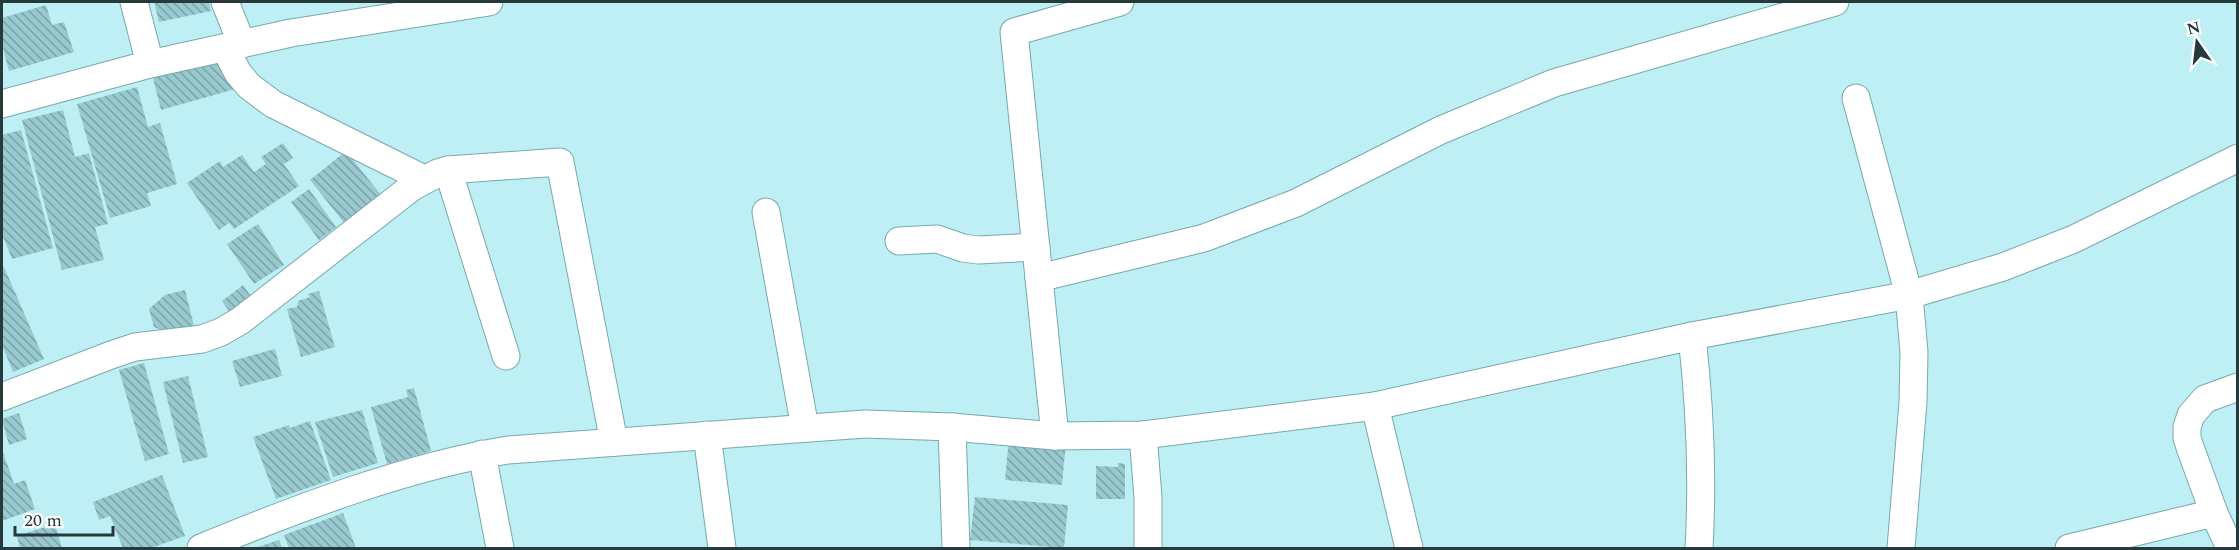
<svg xmlns="http://www.w3.org/2000/svg" width="2239" height="550" viewBox="0 0 2239 550" font-family="Spectral,serif">
<style>
.building{fill:url(#building-back-hatch)}
.lines{fill:none;stroke-linecap:round;stroke-linejoin:round}
.minor-casing{stroke:#78a8ad;stroke-width:29}
.minor{stroke:#fff;stroke-width:27}
</style>
<defs>
<pattern id="building-back-hatch" width="6" height="6" patternUnits="userSpaceOnUse" patternTransform="scale(1.5)"><rect width="6" height="6" fill="#98c9ce"/><path d="M-1 5l2 2M0 0l6 6M5-1l2 2" fill="none" stroke="#7ca4a8"/></pattern>
</defs>
<rect width="100%" height="100%" fill="#bdeff4"/>
<g class="building">
<path d="M154,2H209L211,11L159,22Z"/>
<path d="M46,5L52,25L64,22L74,52L9,71L2,44V18Z"/>
<path d="M220,60L239,88L161,110L153,78Z"/>
<path d="M137,87L148,127L160,123L177,184L147,193L151,206L110,218L77,104Z"/>
<path d="M63,110L75,157L89,153L108,224L95,227L104,260L62,270L22,120Z"/>
<path d="M21,130L53,248L12,259L2,234V135Z"/>
<path d="M283,143L293,158L284,164L299,186L234,229L229,223L219,230L187,183L220,161L223,167L242,155L254,172L266,164L261,157Z"/>
<path d="M346,151L381,195L345,224L310,180Z"/>
<path d="M309,189L336,227L319,240L291,202Z"/>
<path d="M258,224L284,265L254,284L227,244Z"/>
<path d="M4,267L44,359L13,372L2,345V268Z"/>
<path d="M243,285L253,299L231,314L222,301Z"/>
<path d="M185,290L194,326L169,333L154,327L149,309L165,295Z"/>
<path d="M319,291L335,347L301,357L287,309L297,307L298,301L310,297L308,294Z"/>
<path d="M275,349L282,376L240,387L232,361Z"/>
<path d="M144,363L169,454L145,461L119,370Z"/>
<path d="M188,376L208,457L183,463L163,382Z"/>
<path d="M414,388L431,451L387,464L371,407L408,397L406,390Z"/>
<path d="M362,410L378,463L333,477L315,422Z"/>
<path d="M19,413L27,439L9,445L2,419Z"/>
<path d="M310,421L331,480L276,499L253,437L289,425L290,428Z"/>
<path d="M1009,437L1066,442L1062,485L1005,480Z"/>
<path d="M2,449L14,484L25,480L35,509L2,521Z"/>
<path d="M1118,463L1125,464V499H1096V466L1118,467Z"/>
<path d="M162,475L185,536L151,548H123L110,516L99,520L93,502Z"/>
<path d="M975,497L1068,505L1064,548L970,540Z"/>
<path d="M343,513L356,548H289L284,535Z"/>
<path d="M55,524L62,548H20L17,536Z"/>
<path d="M279,540L282,548H255Z"/>
</g>
<g class="lines">
<g class="minor-casing">
<g id="minor">
<path d="M134,2L150,64"/>
<path d="M225,2L242,44"/>
<path d="M225,48L238,73L249,86L273,104L424,179"/>
<path d="M1856,98L1909,295L1914,352L1913,402L1901,548"/>
<path d="M2,104L150,64L291,33L489,2"/>
<path d="M448,170L506,356"/>
<path d="M766,212L805,428"/>
<path d="M899,241L937,239L963,248L978,250L1036,247"/>
<path d="M1039,278L1204,238L1296,203L1441,130L1554,83L1835,2"/>
<path d="M1692,336C1700,407 1703,477 1699,548"/>
<path d="M2,397L111,355L135,347L202,339L221,332L240,321L412,187L438,173L448,170L560,162L614,442"/>
<path d="M1375,406L1409,548"/>
<path d="M952,427L956,548"/>
<path d="M707,435L722,548"/>
<path d="M1143,435L1148,497V548"/>
<path d="M1055,436L1014,32L1120,2"/>
<path d="M482,454L500,548"/>
<path d="M201,548C298,508 405,467 508,450L865,424L952,427L1055,436L1143,435L1375,406L1692,336L1909,295L2003,267L2074,239L2238,158"/>
<path d="M2069,548L2214,513"/>
<path d="M2230,548L2214,513L2191,450L2187,438V427L2191,415L2205,399L2238,387"/>
</g>
</g>
<use href="#minor" class="minor"/>
</g>
<rect width="2239" height="550" fill="none" stroke="#263a3c" stroke-width="6"/>
<g transform="translate(2197 42) rotate(346)" stroke="#ffffff" stroke-width="4.5" paint-order="stroke">
<path d="M0-4.5L10 22L0 15L-10 22Z" fill="#263a3c"/>
<text y="-9" font-size="16" font-weight="bold" text-anchor="middle" fill="#263a3c">N</text>
</g>
<path d="M15 526v9h98v-9" fill="none" stroke="#263a3c" stroke-width="3"/>
<text x="24" y="526" font-size="18" fill="#263a3c" stroke="#ffffff" stroke-width="4.5" paint-order="stroke">20 m</text>
</svg>
